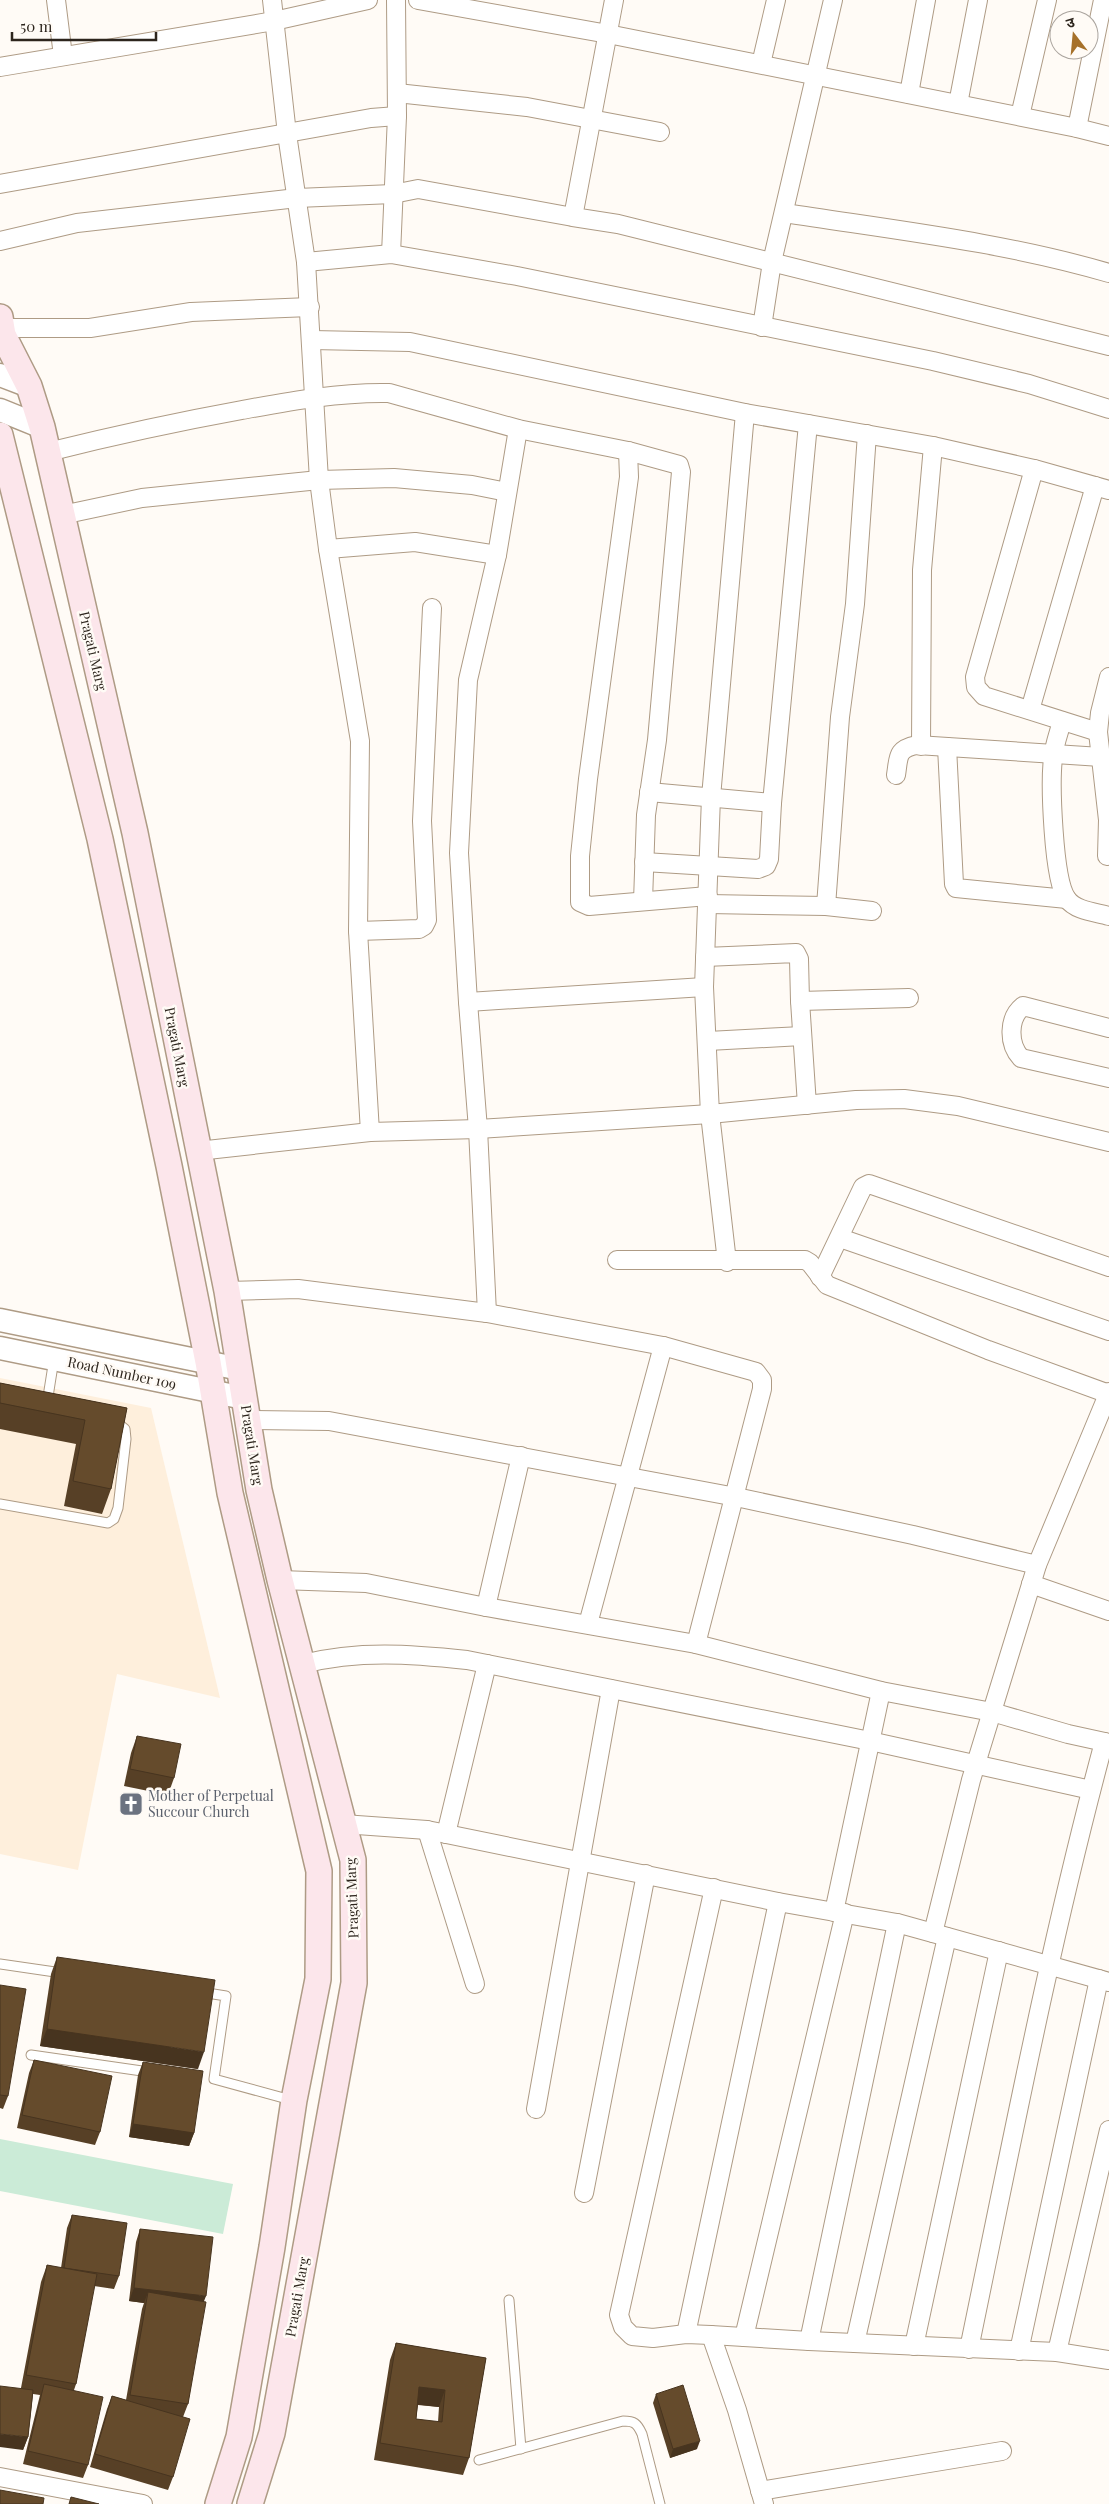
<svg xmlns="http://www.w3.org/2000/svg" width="1109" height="2504" viewBox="0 0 1109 2504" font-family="'Playfair Display','Noto Sans Devanagari',serif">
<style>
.education{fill:#feefdc}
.green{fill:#cbebd7}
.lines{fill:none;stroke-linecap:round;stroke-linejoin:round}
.service-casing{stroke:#ae9b85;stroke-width:11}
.minor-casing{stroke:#ae9b85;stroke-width:20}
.tertiary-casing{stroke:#ae9b85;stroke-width:25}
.secondary-casing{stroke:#ae9b85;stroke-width:28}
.service{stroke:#fff;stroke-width:9}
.minor{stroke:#fff;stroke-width:18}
.tertiary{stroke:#fff;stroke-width:22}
.secondary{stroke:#fce6eb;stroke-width:25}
.wall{fill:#574026;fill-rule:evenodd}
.shaded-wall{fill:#47341f}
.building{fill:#654b2c;stroke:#47341f;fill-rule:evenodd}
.labels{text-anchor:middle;stroke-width:5;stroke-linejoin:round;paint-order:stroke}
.street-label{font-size:14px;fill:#2d251d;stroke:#fffbf6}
.worship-label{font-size:14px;fill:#5b616d;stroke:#fffbf6;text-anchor:start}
</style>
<rect width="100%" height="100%" fill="#fffbf6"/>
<path class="education" d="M0,1378L151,1408L220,1698L117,1674L78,1870L0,1854Z"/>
<path class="green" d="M0,2139L233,2184L223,2234L0,2191Z"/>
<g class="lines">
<g class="service-casing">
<g id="service">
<path d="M47,1403L54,1359"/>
<path d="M0,1504L108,1523L114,1519L118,1508L126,1439L125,1429L114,1420"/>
<path d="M0,1964L62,1973"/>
<path d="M201,1992L226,1996L214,2079L291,2100"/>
<path d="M31,2055L149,2072"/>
<path d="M509,2300L521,2449"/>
<path d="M479,2460L623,2421C634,2421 637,2423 642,2434L660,2504"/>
</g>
</g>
<g class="minor-casing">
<g id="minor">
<path d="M56,0L63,56"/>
<path d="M272,0L287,134L306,262L319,480L328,549L360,741L358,931L370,1132"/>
<path d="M418,0L608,34L1077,128L1109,136"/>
<path d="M614,0L573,217L618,224L1109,346"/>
<path d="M761,64L776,0"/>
<path d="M0,67L274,21L368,0"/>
<path d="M397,93L527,107L660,132"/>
<path d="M909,94L926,0"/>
<path d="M958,104L978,0"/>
<path d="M1020,116L1047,0"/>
<path d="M1077,128L1103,0"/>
<path d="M0,184L371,118L397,116"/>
<path d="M785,213C894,230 1003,242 1109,273"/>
<path d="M0,241L77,223L297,198L393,194L418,189L573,217"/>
<path d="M391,254L397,116L396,0"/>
<path d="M306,262L391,254L517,276L933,361L1029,384L1109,409"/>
<path d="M762,327L772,262L833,0"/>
<path d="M2,328H90L191,312L310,307"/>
<path d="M312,340L410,342L745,413L933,446L1034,469L1109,490"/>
<path d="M628,451L629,477L588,779L580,856V902L589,906L708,896"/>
<path d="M48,452C112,436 176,422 242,410C291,401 339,392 389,393L518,429L628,451L679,465L681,472L657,740L646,815L643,901"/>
<path d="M1034,469L975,677L976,687L984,696L1098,732"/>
<path d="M62,515L142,498L319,480L394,478L472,485L507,492"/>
<path d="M328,549L415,542L497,555"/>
<path d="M1030,710L1095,486"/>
<path d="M1062,721C1059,733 1054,745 1053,758C1050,783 1053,880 1067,899C1076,911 1095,912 1109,916"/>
<path d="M921,746L922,570L933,446"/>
<path d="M947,747L954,884L956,888L1067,899"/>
<path d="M896,775C899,757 896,749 917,745L1101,757"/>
<path d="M649,792L772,803"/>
<path d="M1107,856L1108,820L1098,732L1100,713L1109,677"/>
<path d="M644,862L758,869L766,866L769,859L772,803L808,424"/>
<path d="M708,904L826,906L872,911"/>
<path d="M826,906L840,717L855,604L867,434"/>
<path d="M358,931L419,929L424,926L427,920L422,821L432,608"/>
<path d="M705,957L796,953L799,959L800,1001"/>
<path d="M468,1002L704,987"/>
<path d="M1109,1028L1023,1006C1008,1018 1008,1044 1021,1058L1109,1078"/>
<path d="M708,1041L802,1036"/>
<path d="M807,1105L800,1001L909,998"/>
<path d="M198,1151L370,1132L478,1129L710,1114L856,1100L904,1099L958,1106L1109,1142"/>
<path d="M840,1238L1109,1331"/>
<path d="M617,1260H805L810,1263L827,1285L988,1350L1109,1394"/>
<path d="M727,1262L710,1114L704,987L711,797L745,413"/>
<path d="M820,1277L863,1187L869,1184L1109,1267"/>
<path d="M227,1291L298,1289L487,1313L663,1346L756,1372L762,1380V1389L696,1644"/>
<path d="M487,1313L478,1129L468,1002L459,853L468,680L497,555L518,429"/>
<path d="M248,1420L329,1421L736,1497L913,1535L1037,1565"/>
<path d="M280,1580L366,1583L486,1607L696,1644L881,1691L992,1712L1068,1734L1109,1743"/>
<path d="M1031,1584L1109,1611"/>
<path d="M486,1607L521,1456"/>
<path d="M588,1624L663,1346"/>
<path d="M303,1664C358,1650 411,1654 467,1660L870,1741L1091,1790"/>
<path d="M343,1824L427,1830L778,1902L897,1923L1109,1982"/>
<path d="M427,1830L475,1984"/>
<path d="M446,1834L487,1664"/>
<path d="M714,1888L619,2315L623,2327L632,2336L653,2338L686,2334L711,2335L809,2341L1057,2352L1109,2360"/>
<path d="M834,1912L881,1691"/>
<path d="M933,1933L971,1780L1037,1565L1109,1392"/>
<path d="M536,2109L611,1689"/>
<path d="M584,2193L646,1874"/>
<path d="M686,2334L778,1902"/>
<path d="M711,2335L737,2410L764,2504"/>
<path d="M744,2337L845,1913"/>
<path d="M809,2341L897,1923"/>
<path d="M855,2343L947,1937"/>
<path d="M914,2346L999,1951"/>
<path d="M969,2349C1011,2146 1050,1942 1104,1742"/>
<path d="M1019,2351L1099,1979"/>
<path d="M1057,2352L1109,2130"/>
<path d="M0,2477L143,2504"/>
<path d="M760,2491L1002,2451"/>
</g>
</g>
<g class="tertiary-casing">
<g id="tertiary">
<path d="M0,375L29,386"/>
<path d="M0,410L42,427"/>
<path d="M0,1320L240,1369"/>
<path d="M0,1348L244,1398"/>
</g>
</g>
<g class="secondary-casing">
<g id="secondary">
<path d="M0,317L3,335L29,386L42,427L135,833L227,1291L259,1490L280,1580L353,1860L354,1983L272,2433L250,2504"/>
<path d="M0,435L100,839L169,1166L208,1362L230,1493L319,1871L318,1979L294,2100L272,2247L239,2437L218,2504"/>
</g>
</g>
<use href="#service" class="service"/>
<use href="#minor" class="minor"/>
<use href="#tertiary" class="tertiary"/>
<use href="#secondary" class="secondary"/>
</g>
<g class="wall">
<path d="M0,1383L127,1408L111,1489L102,1514L64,1506L76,1444L0,1429Z"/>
<path d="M137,1736L174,1778L168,1795L124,1786L131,1753Z"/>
<path d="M57,1957L198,2069L40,2046L51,1974Z"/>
<path d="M0,1985L8,2096L3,2109L0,2108Z"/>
<path d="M34,2060L100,2132L95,2145L17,2128L29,2073Z"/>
<path d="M143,2062L194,2133L189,2146L129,2137L138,2075Z"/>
<path d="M72,2215L119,2276L114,2289L94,2286L76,2384L74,2390L88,2465L83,2478L23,2464L40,2395L33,2394L28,2437L23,2450L21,2388L41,2282L47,2265L61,2268L67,2228Z"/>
<path d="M140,2229L204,2301L188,2404L183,2417L173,2477L168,2490L90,2467L107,2409L112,2396L126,2400L142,2309L144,2303L129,2301L136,2242Z"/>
<path d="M396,2343L486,2358L469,2458L463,2475L374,2460L390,2360ZM418,2405L439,2407L438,2422L416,2419Z"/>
<path d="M656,2394L697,2449L670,2458L653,2403Z"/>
</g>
<g class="shaded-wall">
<path d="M47,2029L204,2052L198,2069L40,2046Z"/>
<path d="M133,2124L194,2133L189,2146L129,2137Z"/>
<path d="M134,2288L206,2296L201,2309L148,2292L144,2303L129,2301Z"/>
<path d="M419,2387L445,2390L439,2407L413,2404Z"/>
<path d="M0,2434L28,2437L23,2450L0,2447Z"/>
<path d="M700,2441L697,2449L670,2458L673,2449Z"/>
</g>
<g class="building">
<path d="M0,1383L127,1408L111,1489L73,1481L85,1420L0,1403Z"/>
<path d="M137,1736L181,1744L174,1778L130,1769Z"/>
<path d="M57,1957L215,1980L204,2052L47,2029Z"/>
<path d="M0,1985L26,1989L8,2096L0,2095Z"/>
<path d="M34,2060L112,2076L100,2132L22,2115Z"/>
<path d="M143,2062L203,2071L194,2133L133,2124Z"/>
<path d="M72,2215L127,2223L119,2276L64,2268Z"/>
<path d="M140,2229L213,2237L206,2296L134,2288Z"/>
<path d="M47,2265L97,2274L76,2384L26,2375Z"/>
<path d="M148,2292L206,2302L188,2404L130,2395Z"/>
<path d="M396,2343L486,2358L469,2458L380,2443ZM419,2387L445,2390L442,2422L416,2419Z"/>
<path d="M44,2384L103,2397L88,2465L28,2451Z"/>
<path d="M683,2385L700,2441L673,2449L656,2394Z"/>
<path d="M0,2386L33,2390L28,2437L0,2434Z"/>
<path d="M112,2396L190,2419L173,2477L95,2454Z"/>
<path d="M0,2490L44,2498L43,2504H0Z"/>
<path d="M71,2497L99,2504H69Z"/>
</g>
<defs>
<g id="church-square" transform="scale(1.25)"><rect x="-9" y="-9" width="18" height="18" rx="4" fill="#6b7280" stroke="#fffbf6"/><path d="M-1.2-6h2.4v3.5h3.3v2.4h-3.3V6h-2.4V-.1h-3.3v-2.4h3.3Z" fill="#fff"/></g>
</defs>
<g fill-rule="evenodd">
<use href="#church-square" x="131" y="1804"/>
</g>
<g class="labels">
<g class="street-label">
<text transform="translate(93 651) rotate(77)" y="5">Pragati Marg</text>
<text transform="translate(177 1047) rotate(79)" y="5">Pragati Marg</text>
<text transform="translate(122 1373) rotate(12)" y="5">Road Number 109</text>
<text transform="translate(252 1445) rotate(81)" y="5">Pragati Marg</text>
<text transform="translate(352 1898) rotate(-92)" y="5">Pragati Marg</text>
<text transform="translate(297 2297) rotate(-80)" y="5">Pragati Marg</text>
</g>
<g class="worship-label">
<text x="148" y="1801">Mother of Perpetual<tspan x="148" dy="16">Succour Church</tspan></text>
</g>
</g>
<g transform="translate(1074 35) rotate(344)"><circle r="24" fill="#fffbf6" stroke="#aba59f"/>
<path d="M0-4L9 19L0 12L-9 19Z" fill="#a6712a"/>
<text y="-8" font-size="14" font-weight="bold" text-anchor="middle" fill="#2d251d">उ</text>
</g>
<path d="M12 32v8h144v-8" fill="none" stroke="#2d251d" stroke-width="2.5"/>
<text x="20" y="32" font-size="15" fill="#2d251d" stroke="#fffbf6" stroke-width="4" paint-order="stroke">50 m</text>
</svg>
